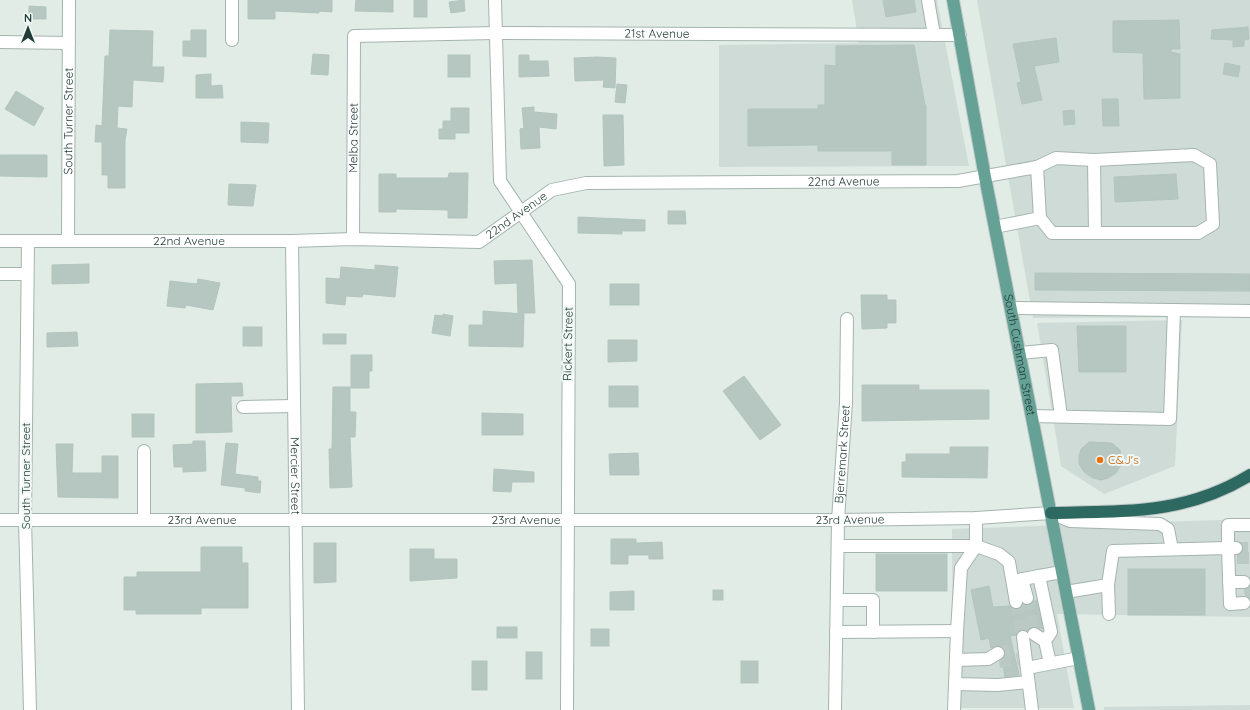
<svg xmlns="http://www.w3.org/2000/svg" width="1250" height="710" viewBox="0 0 1250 710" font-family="Quicksand,sans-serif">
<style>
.built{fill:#cfdbd6}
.building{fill:#b6c6c0;stroke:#b3c5bf}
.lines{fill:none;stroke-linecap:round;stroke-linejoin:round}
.minor-tunnel{stroke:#bbc9c4;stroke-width:12;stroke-dasharray:12 6;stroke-linecap:butt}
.minor-casing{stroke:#a4b4ae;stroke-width:14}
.major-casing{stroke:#c1c8c7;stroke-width:14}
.highway-casing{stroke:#c1c8c7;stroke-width:14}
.minor{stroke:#fff;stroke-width:12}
.major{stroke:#65a195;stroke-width:12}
.highway{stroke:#2d6960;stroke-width:12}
.food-dot{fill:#e8710a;stroke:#f1f8f5;stroke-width:1.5}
.labels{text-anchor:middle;stroke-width:4;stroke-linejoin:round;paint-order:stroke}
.street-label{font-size:12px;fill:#213c36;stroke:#f1f8f5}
.food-label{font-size:12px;fill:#c56008;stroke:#f1f8f5;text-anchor:start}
</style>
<rect width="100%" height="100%" fill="#e1ece7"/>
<g class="built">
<path d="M852,0H937L969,166L719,167V45L859,43Z"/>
<path d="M977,0H1250V317L1033,318Z"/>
<path d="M1182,320L1175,466L1104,494L1061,466L1037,323Z"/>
<path d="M1250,519V617L1057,614L1074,708H953L952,529Z"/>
<path d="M1250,705V710H1104V707Z"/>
</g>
<g class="building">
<path d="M248,0H332V12L319,11V13L275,11V19H248Z"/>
<path d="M356,0H393V12L355,11Z"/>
<rect x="414" y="0" width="13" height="17"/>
<path d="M464,0L465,11L451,13L449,2Z"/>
<path d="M883,0H914L916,12L886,17Z"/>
<path d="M29,6L46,7V19H29Z"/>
<path d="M1179,20L1180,49H1171V52L1180,54V98L1144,99L1143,53L1113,52V21Z"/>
<path d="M1248,27L1249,39L1244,40V46L1233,47V40L1211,39L1212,30Z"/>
<path d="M110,30L153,31L152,67H164L163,82L133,80L132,107L118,106L117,128L127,129L125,140V188H108V175H102V142H95L96,125L102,126L105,56H109Z"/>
<path d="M191,30H206V57L183,56V41H191Z"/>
<path d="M1056,38L1059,62L1034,66L1042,100L1022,104L1017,83L1021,82L1013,44Z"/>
<path d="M914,45L925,105H926V165H892V151H818V145L748,146V109H818V105H825V65L836,66V46Z"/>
<path d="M313,54L329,55L328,75L311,74Z"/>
<rect x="448" y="55" width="22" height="22"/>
<path d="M519,55H529V61H548L549,76L519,77Z"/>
<path d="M597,57L616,58L615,88L603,87L604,80L575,81L574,58Z"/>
<path d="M1225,63L1240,66L1238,77L1223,74Z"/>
<path d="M211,74V86L222,85L223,98H196V75Z"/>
<path d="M617,84L627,85L625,103L615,102Z"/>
<path d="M16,91L44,108L34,126L5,109Z"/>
<path d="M1102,99H1118L1119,126H1103Z"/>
<path d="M534,107V112L557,114L556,129L539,127L540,148L521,149L520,129L524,128L522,108Z"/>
<path d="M451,108H469V133H455V139H439V129H443V121H451Z"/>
<path d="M1074,110L1075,124L1064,125L1063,111Z"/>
<path d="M603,115H623L624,165L604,166Z"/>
<path d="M241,122L269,123L268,143L241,142Z"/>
<path d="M0,155H47V177L0,176Z"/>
<path d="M449,173H468L467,218H448V210L396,209V212H379V174H396V178H448Z"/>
<path d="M1176,174L1178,199L1115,202L1114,177Z"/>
<path d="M229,184L256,185L253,206L228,205Z"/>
<path d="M668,211H685L686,224H668Z"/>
<path d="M578,217L645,220V231H622V234L578,233Z"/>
<path d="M532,260L535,313H518L517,283L495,284L494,261Z"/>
<path d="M89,264V283L52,284V265Z"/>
<path d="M375,265L398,267L395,297L363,294L362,297L346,296L345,305L326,303V278L340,279L341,267L375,270Z"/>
<path d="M1035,273L1250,274V291L1035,290Z"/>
<path d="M198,279L220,283L213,310L186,305L185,308L167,306L170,281L197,284Z"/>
<rect x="610" y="284" width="29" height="21"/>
<path d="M861,295H887V300H896V323H887V328L862,329Z"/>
<path d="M483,311L524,314L523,347L469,346V325H483Z"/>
<path d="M443,314L453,316L450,336L432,333L435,315L443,316Z"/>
<path d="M1077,326H1126V372H1079Z"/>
<rect x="243" y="327" width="19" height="19"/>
<path d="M77,332L78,346L47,347V333Z"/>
<rect x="323" y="334" width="23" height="10"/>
<path d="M608,340H637V361L608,362Z"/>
<path d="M351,355H372V371H369V388H351Z"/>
<path d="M744,376L781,425L760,440L723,391Z"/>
<path d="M242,383L243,396H231L232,432L196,433V384Z"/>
<path d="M862,385H919V390H989V419L862,421Z"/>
<rect x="609" y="386" width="29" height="21"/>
<path d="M333,387H350V412H356L355,437H350L352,487L330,488L329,449H332Z"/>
<path d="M482,413L523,414V435H482Z"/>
<rect x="132" y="414" width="22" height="23"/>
<path d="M193,441H205L206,471L183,472V467H174L173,445L193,444Z"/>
<path d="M1089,442L1112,443L1120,450L1122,463L1116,473L1108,478L1101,480L1093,478L1084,472L1079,464V456L1081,449Z"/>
<path d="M226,443L238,444L235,474L258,477V481H261L260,493L245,491V488L221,485Z"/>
<path d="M56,444H73L72,473H102V456H118V498L58,497Z"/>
<path d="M950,447H988L987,478L902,477V462H906V454H950Z"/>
<path d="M638,453L639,475H610L609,454Z"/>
<path d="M494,469L534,472V482H512L511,492L493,491Z"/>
<path d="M611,539H636V543L662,542L663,559H649V555H628V564H611Z"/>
<path d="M314,543H336V582L314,583Z"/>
<path d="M201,547H242V563H248V608H201V614H136V610H124V577H137V572H201Z"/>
<path d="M410,549H434V559H457V578L410,581Z"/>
<rect x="876" y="554" width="71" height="37"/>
<rect x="1128" y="569" width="77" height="46"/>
<path d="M989,586L993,607L1010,606L1017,609L1023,604L1029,605L1036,600L1043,629L1034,627L1027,631L1022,630L1016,635L1010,636L1019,675L1005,677L1002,660L1005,656L1004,649L998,646L991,648L989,638L981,640L971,590Z"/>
<rect x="713" y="590" width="10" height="10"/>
<path d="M634,591V610H610V592Z"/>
<rect x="497" y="627" width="20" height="11"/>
<rect x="591" y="629" width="18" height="17"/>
<rect x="526" y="652" width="16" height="27"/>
<rect x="472" y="661" width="15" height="29"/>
<rect x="741" y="661" width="17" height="22"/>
</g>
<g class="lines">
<g class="minor-tunnel">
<path d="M1236,548H1250"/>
<path d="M1237,558H1250"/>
<path d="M1244,588H1250"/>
<path d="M1245,597H1250"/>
<path d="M1027,598L1034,634"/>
<path d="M1016,602L1023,637"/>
<path d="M998,653L1015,649"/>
<path d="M999,662L1018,659"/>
</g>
<g class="minor-casing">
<g id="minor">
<path d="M495,0L500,181L569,284L567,710"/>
<path d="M928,0L934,35"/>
<path d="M232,40V0"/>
<path d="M0,42L69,43"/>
<path d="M1094,160L1095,233"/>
<path d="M1037,167L1056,158L1094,160L1194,155L1210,164L1213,224L1198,233H1052L1040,218"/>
<path id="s1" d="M353,239L354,36L495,33L960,35"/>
<path id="s2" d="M0,241H292L353,239L479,242L552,190L586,183L958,181L1037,167L1040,218L995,227"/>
<path d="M28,241L25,520L30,710"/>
<path id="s3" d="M68,241L69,0"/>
<path id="s4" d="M292,241L298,710"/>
<path d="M0,274H27"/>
<path d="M1011,308L1250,311"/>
<path d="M1020,353L1052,350L1061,416"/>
<path d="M243,407L294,406"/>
<path d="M1032,416L1170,419L1174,310"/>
<path id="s5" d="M0,520H838L976,518L1051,513L1070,521L1160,524L1168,529L1172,549"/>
<path d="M144,520V451"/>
<path d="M838,546H976L999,554L1009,562L1016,602"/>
<path d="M1236,548H1228V525H1250"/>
<path d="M1039,576L1062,572"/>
<path d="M1022,579L1027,598"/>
<path d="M1013,581L1039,576L1051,632L1045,641L1050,663"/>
<path d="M1229,582H1244"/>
<path d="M1108,585L1109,614"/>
<path d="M1066,592L1108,585L1113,551L1228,548L1230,604L1244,603"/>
<path d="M837,600H873V632"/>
<path d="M836,632L957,631"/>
<path d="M1034,634L1045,641"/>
<path d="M1023,637L1032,710"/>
<path d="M956,660L988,659L998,653"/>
<path d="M1027,668L1079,658"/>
<path d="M955,684L998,685L1028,682"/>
<path id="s6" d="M835,710L838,520L846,403L847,319"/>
<path d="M954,710L957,631L961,568L976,546V518"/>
</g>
</g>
<g class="major-casing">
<g id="major">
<path id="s7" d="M953,0L985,177L1089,710"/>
</g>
</g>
<g class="highway-casing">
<path id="highway" d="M1051,513C1124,511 1185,515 1250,475"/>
</g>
<use href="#minor" class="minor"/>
<use href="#major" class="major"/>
<use href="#highway" class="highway"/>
</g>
<circle class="food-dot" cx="1100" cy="460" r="4"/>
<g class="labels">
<g class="street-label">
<text dy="4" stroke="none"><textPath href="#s1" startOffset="506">21st Avenue</textPath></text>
<text dy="4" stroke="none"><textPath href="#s3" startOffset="120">South Turner Street</textPath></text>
<text dy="4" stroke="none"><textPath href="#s1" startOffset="101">Melba Street</textPath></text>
<text dy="4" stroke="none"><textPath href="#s2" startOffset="861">22nd Avenue</textPath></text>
<text dy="4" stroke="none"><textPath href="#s2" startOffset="525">22nd Avenue</textPath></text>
<text dy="4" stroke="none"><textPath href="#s2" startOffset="189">22nd Avenue</textPath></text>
<text transform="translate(568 344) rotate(-89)" y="4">Rickert Street</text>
<text dy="4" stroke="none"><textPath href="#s7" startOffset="361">South Cushman Street</textPath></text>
<text dy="4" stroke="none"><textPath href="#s6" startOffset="256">Bjerremark Street</textPath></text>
<text transform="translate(26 476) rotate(-90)" y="4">South Turner Street</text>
<text dy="4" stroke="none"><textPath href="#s4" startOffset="235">Mercier Street</textPath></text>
<text dy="4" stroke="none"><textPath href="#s5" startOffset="526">23rd Avenue</textPath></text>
<text dy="4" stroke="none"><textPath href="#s5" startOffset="850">23rd Avenue</textPath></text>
<text dy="4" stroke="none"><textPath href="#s5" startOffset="202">23rd Avenue</textPath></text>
</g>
<g class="food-label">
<text x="1108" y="464">C&amp;J's</text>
</g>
</g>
<g transform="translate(28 28)" stroke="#f1f8f5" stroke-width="3" paint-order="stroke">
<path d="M0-3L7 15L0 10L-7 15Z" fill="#213c36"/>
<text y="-6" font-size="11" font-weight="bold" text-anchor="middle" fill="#213c36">N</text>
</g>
</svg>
